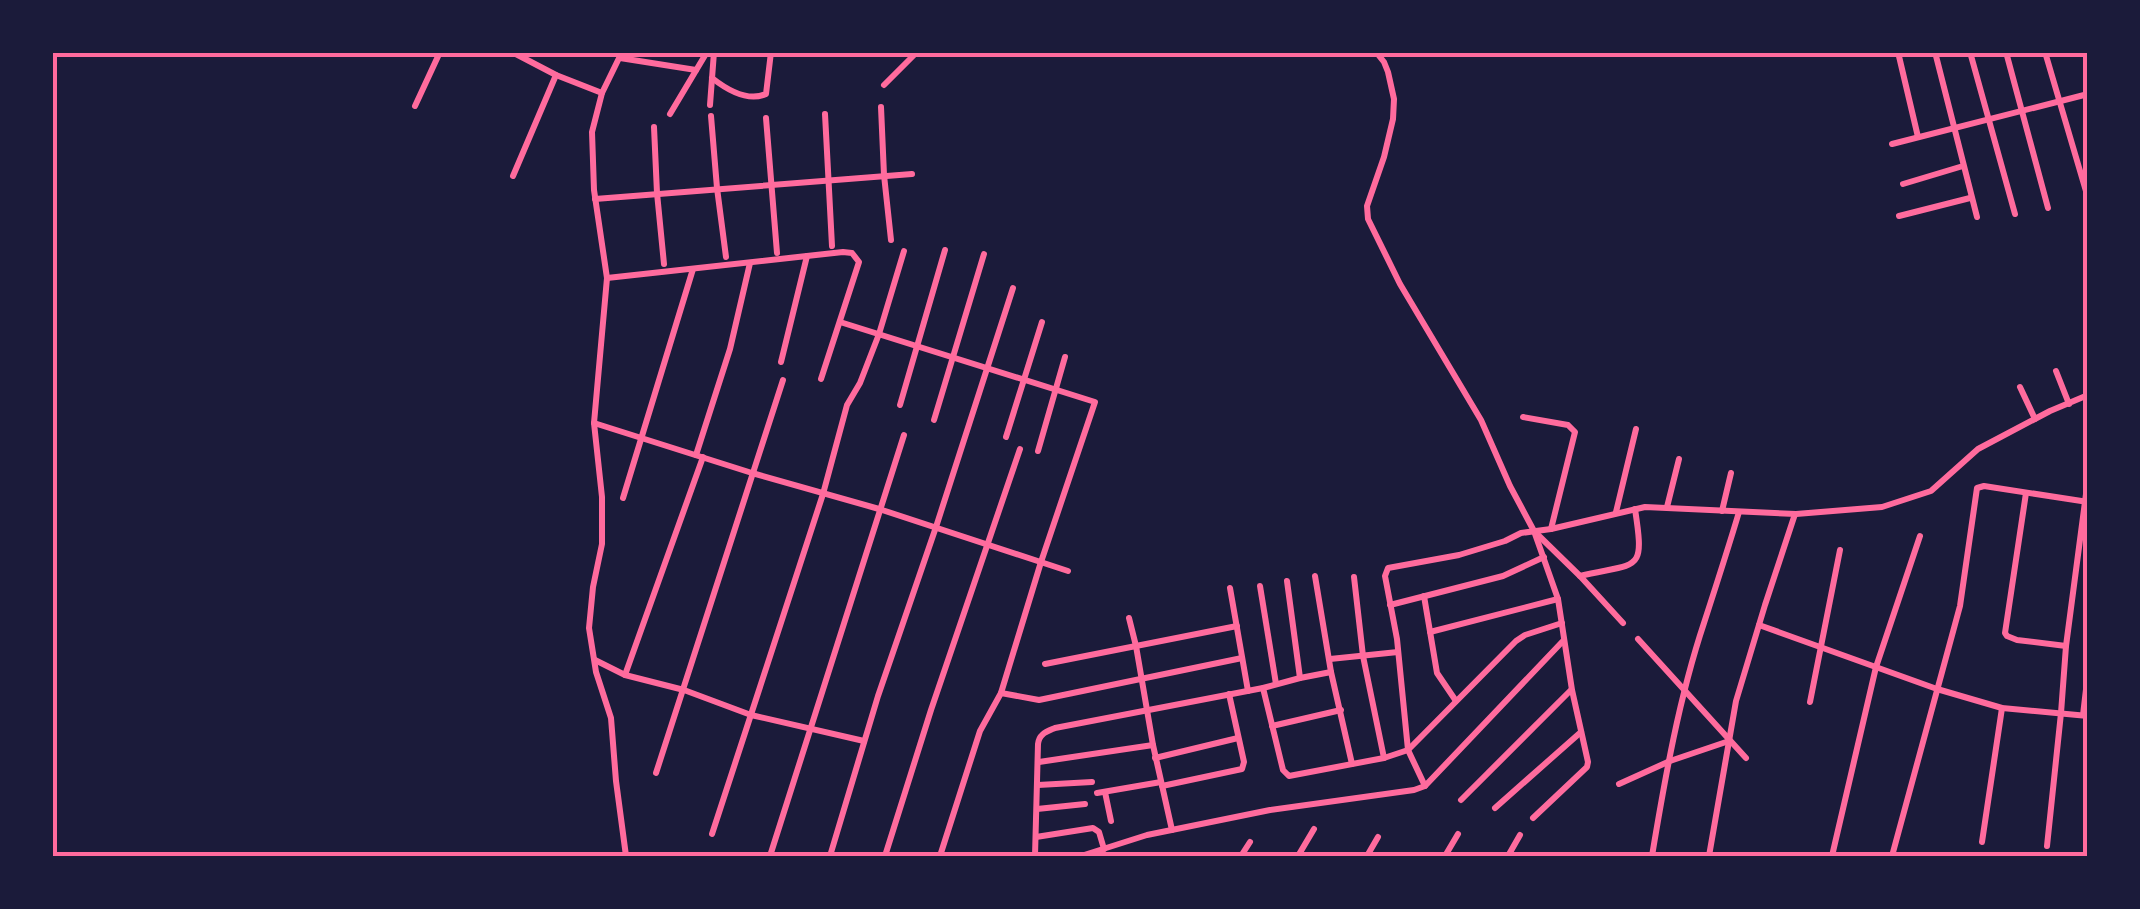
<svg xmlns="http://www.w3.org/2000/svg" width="2140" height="909" viewBox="0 0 2140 909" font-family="Helvetica,sans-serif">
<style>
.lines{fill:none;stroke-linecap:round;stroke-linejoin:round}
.minor{stroke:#ff6b9d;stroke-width:6}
.neatline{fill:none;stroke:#ff6b9d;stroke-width:4}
</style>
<rect width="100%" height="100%" fill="#1b1b3a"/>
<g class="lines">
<g class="minor">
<path d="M512,52L556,75L602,93"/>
<path d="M622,52L602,93L592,132L594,190L607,278L594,423L602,497V544L593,587L589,628L596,672L611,718L616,781L626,856"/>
<path d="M1376,52L1384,62L1388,72L1394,99L1393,119L1384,157L1367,206L1368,219L1400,284L1481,420L1510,486L1534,531L1558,599L1572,690L1588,762L1587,767L1533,818"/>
<path d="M1898,52L1918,137"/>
<path d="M1935,52L1977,217"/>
<path d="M1970,52L2015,214"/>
<path d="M2006,52L2048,208"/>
<path d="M2045,52L2088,198"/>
<path d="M620,58L696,70"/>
<path d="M712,78C726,89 748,102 766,94L771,52"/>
<path d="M884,85L917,52"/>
<path d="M710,105L714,52"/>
<path d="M415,106L440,52"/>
<path d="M881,107L884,175L891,240"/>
<path d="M670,114L707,52"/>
<path d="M825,114L832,246"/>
<path d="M711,116L717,188L726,257"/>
<path d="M766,118L777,253"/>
<path d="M654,127L657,193L664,264"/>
<path d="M1892,144L2088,94"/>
<path d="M513,176L556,75"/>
<path d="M1903,184L1963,166"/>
<path d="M595,199L912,174"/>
<path d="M1899,216L1970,198"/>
<path d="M607,278L843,252L852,253L859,262L821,379"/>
<path d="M840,322L1095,402L1041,562L1001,693L980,731L940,856"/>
<path d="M781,362L807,256"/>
<path d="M2056,371L2069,404"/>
<path d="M2020,387L2035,419"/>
<path d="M900,405L945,250"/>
<path d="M1523,417L1568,425L1575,432L1551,529"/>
<path d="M934,420L984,254"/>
<path d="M594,423L752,473L879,509L1068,571"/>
<path d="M1006,437L1042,322"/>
<path d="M1038,451L1065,357"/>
<path d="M696,455L730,349L750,263"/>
<path d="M2026,493L2005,633L2007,636L2017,640L2066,646"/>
<path d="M623,498L693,269"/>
<path d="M1667,507L1679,459"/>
<path d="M1722,511L1731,473"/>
<path d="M1616,512L1636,429"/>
<path d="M1535,532L1580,576L1623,623"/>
<path d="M1315,576L1331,672L1352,764"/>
<path d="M1580,576C1639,562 1645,574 1635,509"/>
<path d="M1354,577L1363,656L1384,758"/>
<path d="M1287,581L1300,678"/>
<path d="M1260,586L1276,684"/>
<path d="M1230,588L1248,691"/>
<path d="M1424,596L1437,673L1456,701"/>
<path d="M1390,605L1503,576L1544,557"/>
<path d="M1129,618L1136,646L1153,745L1172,830"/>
<path d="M1759,625L1937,689L2002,708L2088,716"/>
<path d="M1430,632L1558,599"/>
<path d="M1638,639L1746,758"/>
<path d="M1330,659L1398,652"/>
<path d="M595,660L625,675L684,690L751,715L864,741"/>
<path d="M1045,664L1237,626"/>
<path d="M625,675L703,457"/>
<path d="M1263,688L1283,770L1289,776L1384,758L1408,750L1516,641L1525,635L1562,623"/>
<path d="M1001,693L1039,700L1242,658"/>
<path d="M1810,702L1840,550"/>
<path d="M2083,715L2088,672"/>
<path d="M1272,726L1341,710"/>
<path d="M1155,758L1238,738"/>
<path d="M1039,762L1153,745"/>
<path d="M656,773L783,380"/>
<path d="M1619,784L1670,761L1729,741"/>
<path d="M1038,785L1092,782"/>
<path d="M1162,786L1242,769L1244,762L1229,694"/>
<path d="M1425,786L1408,750L1397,639L1385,576L1388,568L1459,555L1505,541L1521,533L1551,529L1645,507L1796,514L1882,507L1931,491L1978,449L2050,411L2088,395"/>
<path d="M1105,792L1111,821"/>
<path d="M1097,793L1161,782"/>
<path d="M1461,800L1571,690"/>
<path d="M1495,808L1581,732"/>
<path d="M1037,809L1085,804"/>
<path d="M712,834L823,494L847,405L860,383L879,334L904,251"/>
<path d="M1036,837L1093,828L1099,832L1104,849"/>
<path d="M1982,842L2002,708"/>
<path d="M2047,846L2061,713L2066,646L2088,479"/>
<path d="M770,856L904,435"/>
<path d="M830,856L878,696L936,527L1013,288"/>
<path d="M885,856L931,710L1020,449"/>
<path d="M1035,856L1038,744C1039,734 1046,732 1055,728L1263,688L1300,678L1331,672"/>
<path d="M1081,856L1147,835L1270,810L1414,790L1425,786L1563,641"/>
<path d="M1241,856L1250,842"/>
<path d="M1298,856L1314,829"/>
<path d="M1367,856L1378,837"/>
<path d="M1445,856L1458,834"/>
<path d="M1508,856L1520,835"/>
<path d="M1652,856C1665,778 1679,698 1704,623C1716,586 1728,549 1739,512"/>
<path d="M1709,856L1736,701L1765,605L1795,514"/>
<path d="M1832,856L1876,667L1920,536"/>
<path d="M1892,856L1960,606L1977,488L1984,486L2088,502"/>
</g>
</g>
<rect width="2140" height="909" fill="none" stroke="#1b1b3a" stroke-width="110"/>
<rect x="55" y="55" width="2030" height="799" class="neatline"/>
</svg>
